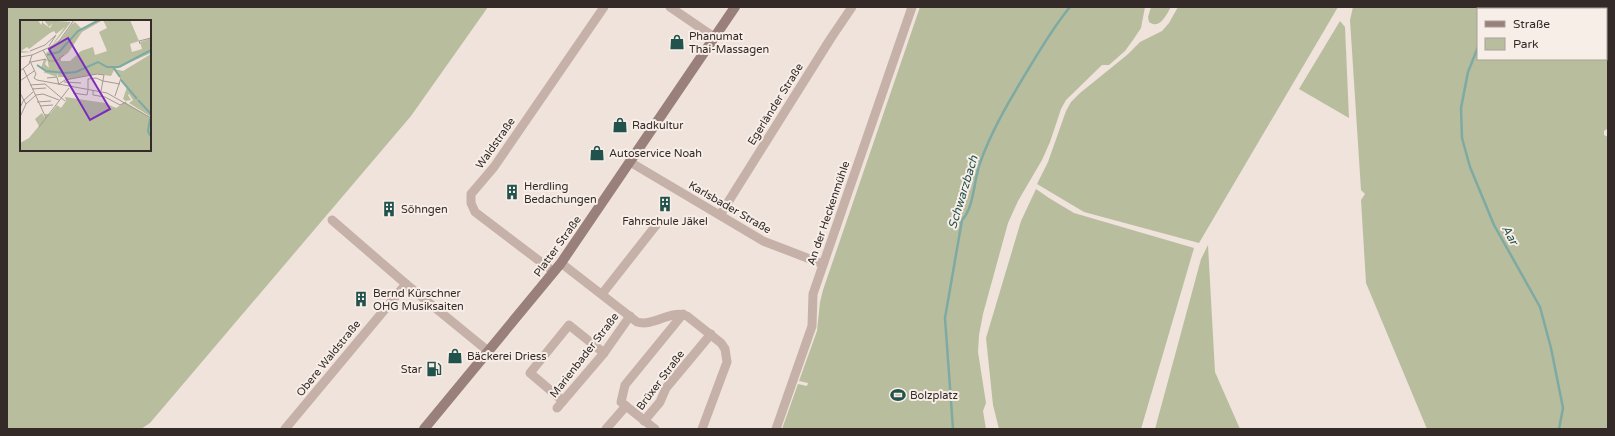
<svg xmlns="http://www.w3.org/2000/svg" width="1615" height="436" viewBox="0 0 1615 436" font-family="'Varela Round',sans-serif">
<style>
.green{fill:#b8bd9d;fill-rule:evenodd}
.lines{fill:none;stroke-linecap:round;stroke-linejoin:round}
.stream{stroke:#7eaaa4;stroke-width:2.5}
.street{stroke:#c6b1a9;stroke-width:9}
.secondary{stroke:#9a807b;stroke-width:10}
.labels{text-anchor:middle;stroke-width:4;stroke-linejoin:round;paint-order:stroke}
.poi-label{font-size:11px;fill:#342a28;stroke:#f8eee8;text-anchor:start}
.street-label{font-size:11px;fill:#342a28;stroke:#f8eee8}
.water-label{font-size:12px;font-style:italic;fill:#22524c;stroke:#f8eee8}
.inset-river{fill:none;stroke:#7eaaa4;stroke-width:2}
.inset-road{fill:none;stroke:#a49994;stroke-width:1}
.view{fill:#7b2cbf;fill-opacity:0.15;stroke:#7b2cbf;stroke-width:2}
.inset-edge{fill:none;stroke:#342a28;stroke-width:2}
</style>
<rect width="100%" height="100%" fill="#efe3dc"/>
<g class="green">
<path d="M7,7H488L411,116L150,423L141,429H7ZM21,21H150V150H21Z"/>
<path d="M920,7H1145L1141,28L1133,40L1125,51L1109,65H1102L1066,100L1061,109L1050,142L1042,160L1018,201L1008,223L983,314L979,335L978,352L986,403L983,411L986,429H782L798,384L807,386L808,383L799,381L817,331L820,302L823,290Z"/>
<path d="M1151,7H1171C1166,15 1160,30 1149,22L1148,17Z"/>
<path d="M1178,7H1338L1199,243L1084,212L1037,184L1048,162L1066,111L1071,102L1080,93L1127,55L1140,42L1162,31L1169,23Z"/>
<path d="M1353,7H1608V128L1604,131V135L1608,137V429H1427L1366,283L1361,200L1365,194L1361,190L1350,20ZM1478,9H1606V59H1478Z"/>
<path d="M1340,21L1345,27L1349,118L1299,89Z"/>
<path d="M1036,189L1049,198L1074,213L1194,248L1141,429H999L993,405L986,338L1021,221Z"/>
<path d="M1208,245L1215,372L1240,429H1155L1201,259Z"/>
</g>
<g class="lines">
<g class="stream">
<path d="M1493,9L1494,7"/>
<path d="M1478,47L1468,72L1461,108L1462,138L1470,167L1494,225L1540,307L1551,348L1563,408L1559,429"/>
<path d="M953,429L945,318L962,220C974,208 974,179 980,163C992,129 1011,98 1029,68C1042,47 1054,26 1070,7"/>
</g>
<g class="street">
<path d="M670,7L714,37"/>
<path d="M630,162L763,241L823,264"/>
<path d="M720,215L831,38L852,7"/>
<path d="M332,220L406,284"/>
<path d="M561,263L637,322C654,327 671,309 687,316L721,343L725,349L727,362L702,429"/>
<path d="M554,272L475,212L471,203V194L494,167L604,7"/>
<path d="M602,294L657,224"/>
<path d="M563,401L530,373L569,325L604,353"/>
<path d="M557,408L604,353L630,316"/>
<path d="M644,421L660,402L666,388L711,334"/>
<path d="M285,429L406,284L488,351"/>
<path d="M606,429L626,406"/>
<path d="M655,429L621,402L625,385L683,314"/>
<path d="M776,429L812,326L813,294L912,7"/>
</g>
<path class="secondary" d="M424,429L561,263L735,7"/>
</g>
<defs>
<g id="shop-bare" transform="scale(1.2)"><path d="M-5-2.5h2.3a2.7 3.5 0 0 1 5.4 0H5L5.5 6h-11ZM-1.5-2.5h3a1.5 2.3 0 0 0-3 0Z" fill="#22524c" stroke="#f8eee8" stroke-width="2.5" paint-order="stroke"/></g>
<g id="building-bare" transform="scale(1.2)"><path d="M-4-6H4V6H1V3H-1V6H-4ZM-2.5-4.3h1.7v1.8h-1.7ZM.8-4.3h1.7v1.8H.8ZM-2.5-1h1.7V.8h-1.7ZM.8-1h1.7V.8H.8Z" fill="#22524c" stroke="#f8eee8" stroke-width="2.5" paint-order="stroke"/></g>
<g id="fuel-bare" transform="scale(1.2)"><path d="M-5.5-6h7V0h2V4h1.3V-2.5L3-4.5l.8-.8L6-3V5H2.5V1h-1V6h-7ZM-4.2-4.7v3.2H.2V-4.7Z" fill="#22524c" stroke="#f8eee8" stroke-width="2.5" paint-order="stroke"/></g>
<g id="stadium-bare" transform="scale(1.2)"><path d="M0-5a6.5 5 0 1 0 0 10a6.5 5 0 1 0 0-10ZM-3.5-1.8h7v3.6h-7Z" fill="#22524c" stroke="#f8eee8" stroke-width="2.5" paint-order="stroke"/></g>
</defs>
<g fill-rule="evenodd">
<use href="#shop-bare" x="677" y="42"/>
<use href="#shop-bare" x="620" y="125"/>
<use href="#shop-bare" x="597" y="153"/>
<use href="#building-bare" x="512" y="192"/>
<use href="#building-bare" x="665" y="204"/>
<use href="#building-bare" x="389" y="209"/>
<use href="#building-bare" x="361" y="299"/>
<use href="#shop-bare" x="455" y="356"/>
<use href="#fuel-bare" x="434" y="369"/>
<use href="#stadium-bare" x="898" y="395"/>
</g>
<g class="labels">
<g class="poi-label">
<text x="689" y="40">Phanumat<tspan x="689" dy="13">Thai-Massagen</tspan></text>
<text x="632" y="129">Radkultur</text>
<text x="609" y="157">Autoservice Noah</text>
<text x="524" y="190">Herdling<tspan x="524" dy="13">Bedachungen</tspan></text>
<text x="401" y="213">Söhngen</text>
<text x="665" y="225" text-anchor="middle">Fahrschule Jäkel</text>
<text x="373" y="297">Bernd Kürschner<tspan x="373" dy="13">OHG Musiksaiten</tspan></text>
<text x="467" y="360">Bäckerei Driess</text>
<text x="422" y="373" text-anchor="end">Star</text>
<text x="910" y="399">Bolzplatz</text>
</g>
<g class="street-label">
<text transform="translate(775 104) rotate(-58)" y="4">Egerländer Straße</text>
<text transform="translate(495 143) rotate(-55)" y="4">Waldstraße</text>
<text transform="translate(730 207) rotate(30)" y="4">Karlsbader Straße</text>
<text transform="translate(828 213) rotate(-71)" y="4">An der Heckenmühle</text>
<text transform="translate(557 246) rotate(-54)" y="4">Platter Straße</text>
<text transform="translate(584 355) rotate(-52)" y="4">Marienbader Straße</text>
<text transform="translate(328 358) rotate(-51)" y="4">Obere Waldstraße</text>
<text transform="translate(660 380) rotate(-53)" y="4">Brüxer Straße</text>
</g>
<g class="water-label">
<text transform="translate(963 192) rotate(-73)" y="4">Schwarzbach</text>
<text transform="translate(1510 235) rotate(61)" y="4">Aar</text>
</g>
</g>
<g transform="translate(20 20)">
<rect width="131" height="131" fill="#efe3dc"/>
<path d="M0,0H18L21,5L23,0V3L30,8L33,3L29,7L24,0L51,2L36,21L32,25L45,7L36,14L34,11L30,13L9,29L7,27L1,31L12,32L0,33ZM78,0H83L62,12L48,33L41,38V41H50L61,31L73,27L75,35L87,31L79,12L87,8L83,0H110L119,21L110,24L112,32L122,29L120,22L131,18V33L95,49L103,51L131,34V97L109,83L113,80L109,74L108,75L111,80L106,81L103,79L107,67L94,50L91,56L77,54L46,60L45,57H38L37,52V57L23,52L28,51L21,48L24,39H27L25,44L29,48L26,33L29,31L28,28L42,18L52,4L55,2L62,9ZM45,77L85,83L96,88L105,82L131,98V131H0V123L9,118L19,106L15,99L22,93L25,98V94H30L37,85L41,88L46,81Z" fill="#b8bd9d"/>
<path class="inset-river" d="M27,35L39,32L58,11L79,0M17,45L26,51L46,53L56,52L78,42L87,47H99M93,47L100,57M99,47L131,30M101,60L117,79M118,80L131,94M130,99L128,111L131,117"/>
<path class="inset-road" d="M120,24L119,21L131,18M29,26L36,15M23,30L29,41H36L44,35M10,31L25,25L36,15M0,37L12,35M10,41L16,54L14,58L17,60L87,73L131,98M11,42L26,39M3,48L26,98M0,51L9,44L12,35L37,24L54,0M27,58L37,57L39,65M0,61L14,51M83,61L100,64M44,62L61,63M25,64L45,81M39,64L45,60L77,54L84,55L81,71M10,65L25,64M12,69L26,68M68,69V59L76,58L83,61M73,70V75L85,77L100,85L106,82M0,73L6,84M53,73L67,75L68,70M95,76L101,58M17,82L31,81M20,86L33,85M0,88L3,81L13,72M0,97L6,84L16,75L23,74L39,80M19,107L49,68"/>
<path class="view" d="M48,18L90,89L70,100L29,29Z"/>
<rect width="131" height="131" class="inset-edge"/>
</g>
<rect width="1615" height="436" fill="none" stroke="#342a28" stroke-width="16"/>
<rect x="1477" y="8" width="130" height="52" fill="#f8eee8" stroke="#aaa09b"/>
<rect x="1485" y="21" width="20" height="6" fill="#9a807b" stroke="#aaa09b"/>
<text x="1513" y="28" font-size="12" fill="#342a28">Straße</text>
<rect x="1485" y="38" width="20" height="12" fill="#b8bd9d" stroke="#aaa09b"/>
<text x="1513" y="48" font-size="12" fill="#342a28">Park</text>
</svg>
